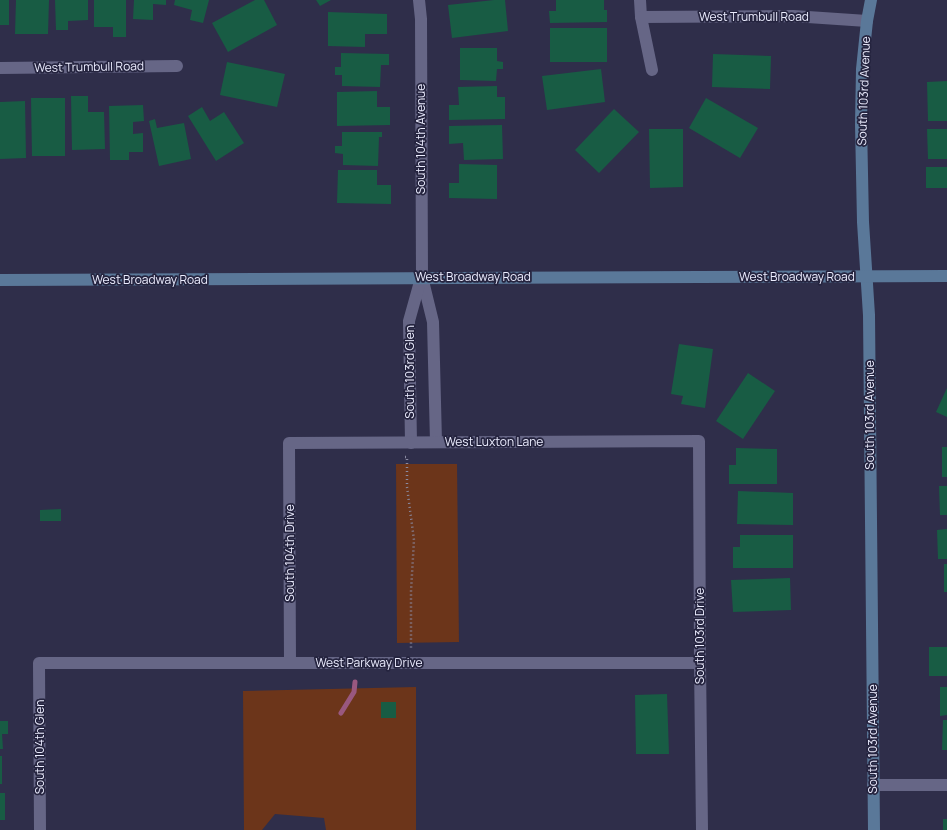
<svg xmlns="http://www.w3.org/2000/svg" width="947" height="830" viewBox="0 0 947 830" font-family="Manrope,sans-serif">
<style>
.green{fill:#6c351a}
.lines{fill:none;stroke-linecap:round;stroke-linejoin:round}
.stream{stroke:#99587f;stroke-width:5}
.building{fill:#185c44}
.path{stroke:#8a8aa1;stroke-width:2.5;stroke-dasharray:1 3;stroke-linecap:butt}
.street{stroke:#666686;stroke-width:12}
.secondary{stroke:#5a7899;stroke-width:12}
.labels{text-anchor:middle;stroke-width:3.5;stroke-linejoin:round;paint-order:stroke}
.street-label{font-size:12px;fill:#ebecfe;stroke:#25243f}
</style>
<rect width="100%" height="100%" fill="#2f2e4a"/>
<g class="green">
<path d="M396,464H457L459,642L397,643Z"/>
<path d="M416,687V830H326L324,818L275,814L262,830H244L243,691Z"/>
</g>
<g class="lines">
<path class="stream" d="M341,713L354,692L355,682"/>
</g>
<g class="building">
<rect x="0" y="0" width="9" height="25"/>
<path d="M16,0H49L48,34H15Z"/>
<path d="M55,0H88V20L68,21V30H56Z"/>
<path d="M94,0H126V37H113V27H94Z"/>
<path d="M134,0H166V5L153,4V20L133,19Z"/>
<path d="M175,0H209L203,23L190,20L192,10L174,5Z"/>
<path d="M255,0H264L277,25L228,52L212,23Z"/>
<path d="M316,0H331L320,6Z"/>
<path d="M494,0H505L508,31L452,38L448,5Z"/>
<path d="M556,0H604V10H607V22L550,23L549,11H556Z"/>
<path d="M328,12L387,14V34H365V47L328,46Z"/>
<rect x="550" y="28" width="57" height="34"/>
<path d="M460,48H497V61L503,62V69H497L496,81L460,80Z"/>
<path d="M341,53L389,54V65H381L380,87L342,86V75H335V67H341Z"/>
<path d="M713,54L771,56L770,89L712,87Z"/>
<path d="M227,62L285,74L277,107L220,95Z"/>
<path d="M601,69L605,102L547,110L542,76Z"/>
<path d="M947,81V121H928L927,82Z"/>
<path d="M497,86V97H505V119L449,120V105H459L458,87Z"/>
<path d="M377,91V107H390V125L337,126V92Z"/>
<path d="M71,96H88V112H104L105,149L72,150Z"/>
<path d="M31,98H65V156H32Z"/>
<path d="M706,98L758,128L740,158L689,128Z"/>
<path d="M25,101L26,158L0,159V102Z"/>
<path d="M143,105L144,121L133,122V134L143,133V152H129V160H110L109,106Z"/>
<path d="M202,107L210,121L224,112L244,143L216,161L188,116Z"/>
<path d="M614,109L639,132L599,173L575,150Z"/>
<path d="M155,119L157,128L184,123L191,159L159,166L149,121Z"/>
<path d="M502,125L503,159L464,160L463,143L449,144V126Z"/>
<path d="M649,129H683V187L650,188Z"/>
<path d="M927,129H947V159H928Z"/>
<path d="M342,132H382V137H379L378,166L343,165V154L335,153V146H342Z"/>
<path d="M459,164L497,165V199L449,198V183H459Z"/>
<rect x="926" y="167" width="21" height="21"/>
<path d="M338,170H377V185H391V204L337,203Z"/>
<path d="M679,344L713,349L705,408L681,404L683,396L671,394Z"/>
<path d="M748,373L775,391L743,439L716,421Z"/>
<path d="M947,388V417L936,412Z"/>
<rect x="942" y="447" width="5" height="30"/>
<path d="M736,448L777,449V484H729V465H736Z"/>
<path d="M939,486H947V515H940Z"/>
<path d="M738,491L793,493V525L737,524Z"/>
<path d="M61,509V521H40V510Z"/>
<path d="M947,529V559H938L937,530Z"/>
<path d="M740,535H793V568H733V547H740Z"/>
<rect x="944" y="564" width="3" height="28"/>
<path d="M790,578L791,610L733,612L731,580Z"/>
<rect x="929" y="647" width="18" height="29"/>
<path d="M940,687H947V715L940,716Z"/>
<path d="M667,694L669,754H636L635,695Z"/>
<rect x="381" y="702" width="15" height="16"/>
<path d="M943,720H947V750H942Z"/>
<path d="M0,721H8V734H2L3,749H0Z"/>
<rect x="0" y="756" width="2" height="28"/>
<rect x="0" y="793" width="5" height="27"/>
<rect x="943" y="819" width="4" height="11"/>
</g>
<g class="lines">
<path class="path" d="M405,457H407V487L414,540L411,591V649"/>
<g class="street">
<path d="M419,0L421,19L422,277L433,322L436,442"/>
<path d="M640,0L641,17L652,70"/>
<path d="M641,17L793,16L867,21"/>
<path d="M0,68L177,66"/>
<path d="M411,443L409,321L421,278"/>
<path d="M290,663L289,443L699,441L700,663L702,830"/>
<path d="M873,785H947"/>
<path d="M40,830L39,663H700"/>
</g>
<g class="secondary">
<path d="M871,0L867,21L862,69L861,124L863,222L869,315L874,830"/>
<path d="M0,280L947,276"/>
</g>
</g>
<g class="labels">
<g class="street-label">
<text x="754" y="21">West Trumbull Road</text>
<text transform="translate(89 67) rotate(-1)" y="4">West Trumbull Road</text>
<text transform="translate(864 91) rotate(-88)" y="4">South 103rd Avenue</text>
<text transform="translate(421 139) rotate(-90)" y="4">South 104th Avenue</text>
<text x="473" y="281">West Broadway Road</text>
<text x="797" y="281">West Broadway Road</text>
<text x="150" y="284">West Broadway Road</text>
<text transform="translate(410 372) rotate(-90)" y="4">South 103rd Glen</text>
<text transform="translate(870 415) rotate(-90)" y="4">South 103rd Avenue</text>
<text x="494" y="446">West Luxton Lane</text>
<text transform="translate(290 553) rotate(-90)" y="4">South 104th Drive</text>
<text transform="translate(700 636) rotate(-90)" y="4">South 103rd Drive</text>
<text x="369" y="667">West Parkway Drive</text>
<text transform="translate(873 739) rotate(-90)" y="4">South 103rd Avenue</text>
<text transform="translate(40 747) rotate(-90)" y="4">South 104th Glen</text>
</g>
</g>
</svg>
